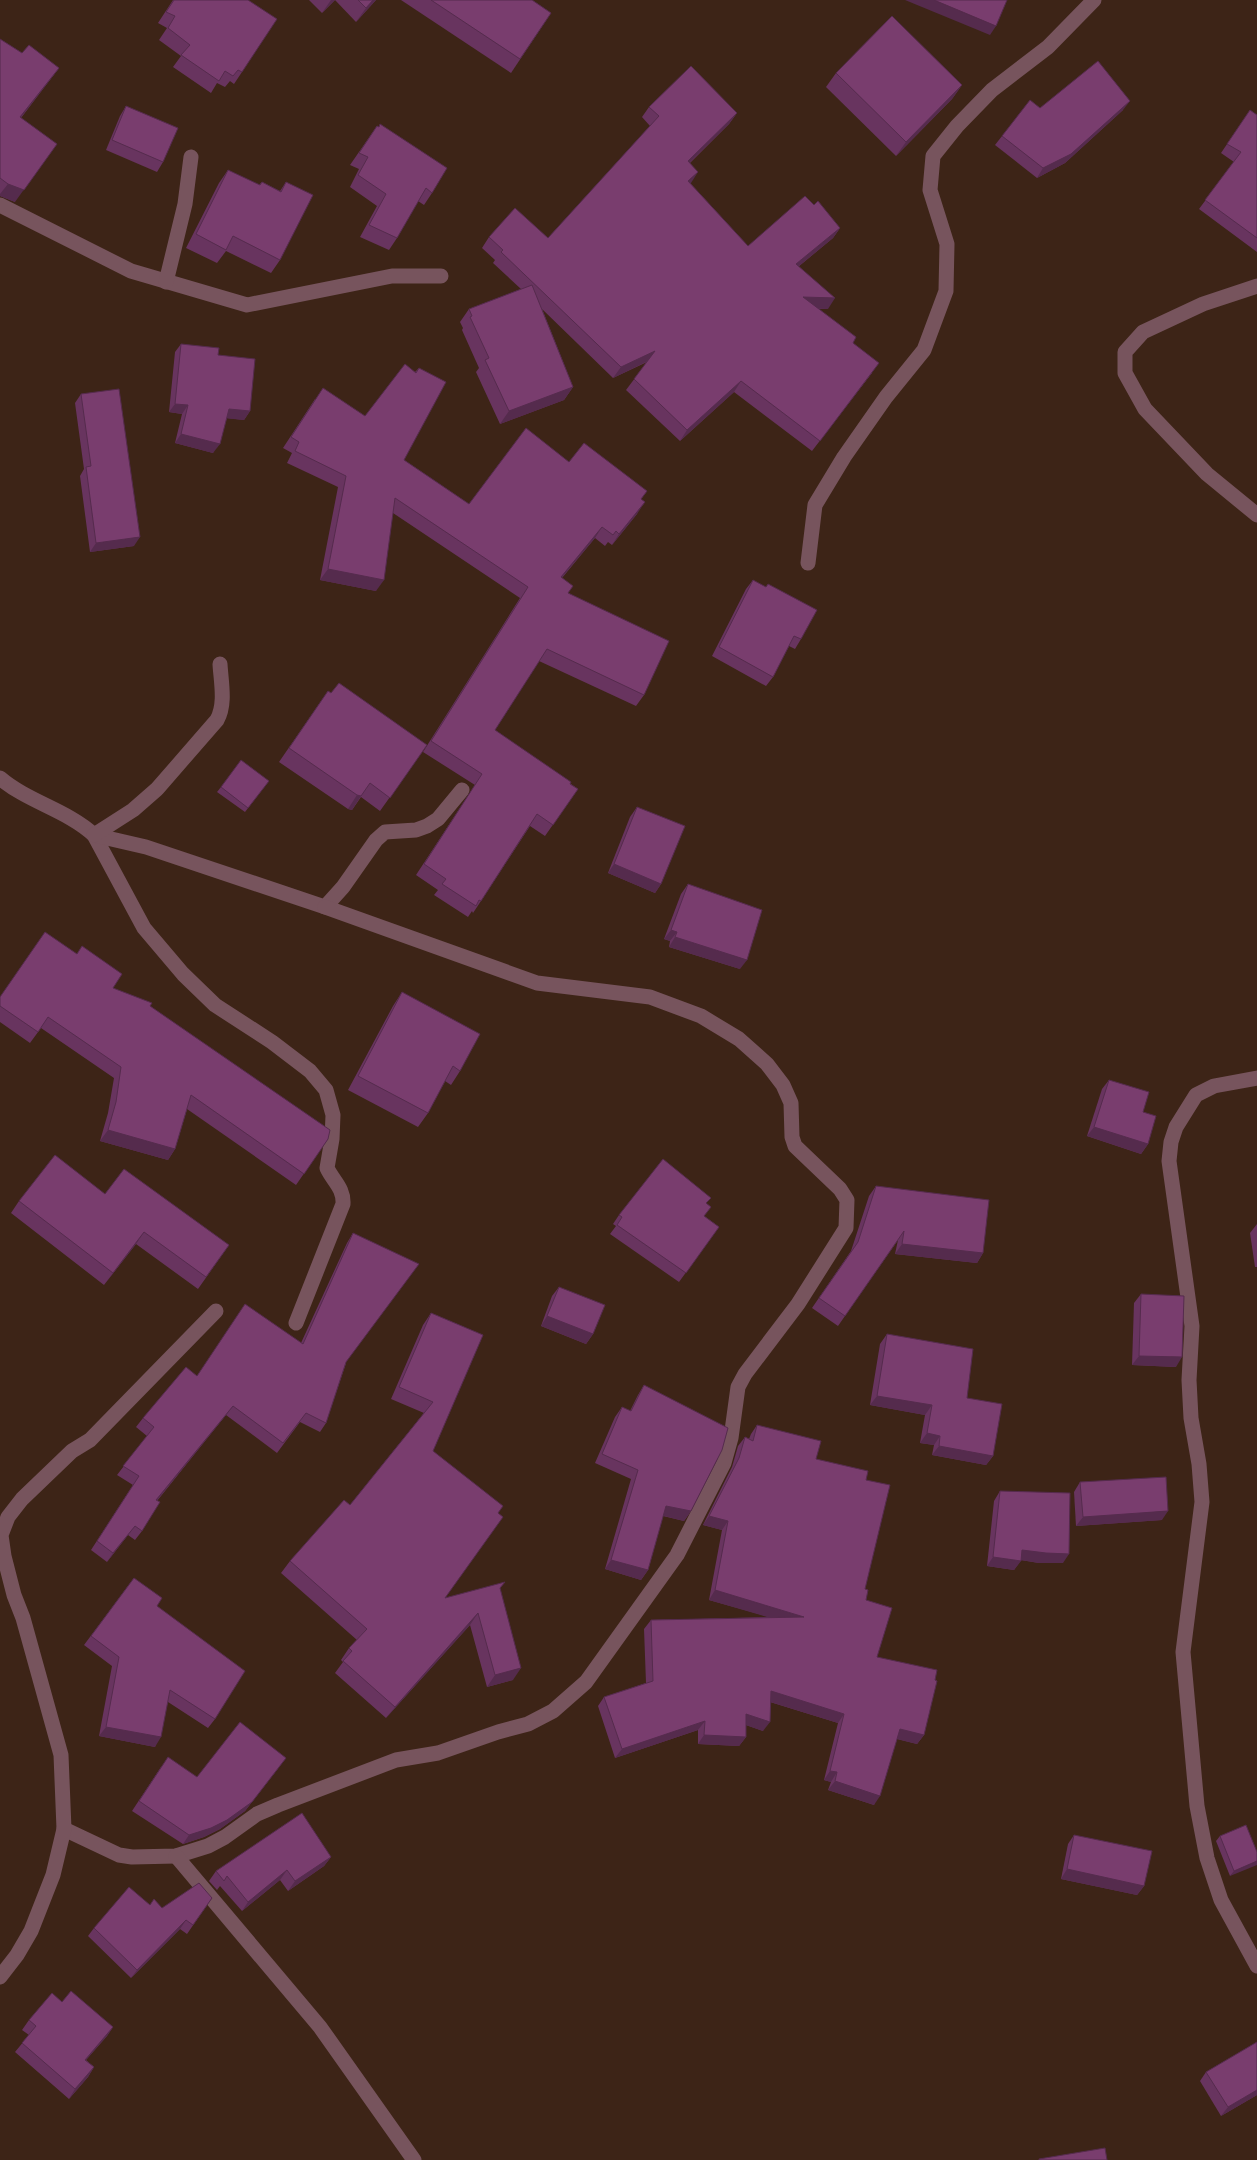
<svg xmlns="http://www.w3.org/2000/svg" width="1257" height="2160" viewBox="0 0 1257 2160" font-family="'Fira Sans',sans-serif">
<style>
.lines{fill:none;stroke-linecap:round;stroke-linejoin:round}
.minor{stroke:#77545d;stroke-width:15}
.wall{fill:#68345f}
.shaded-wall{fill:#552b4d}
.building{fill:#793d6e;stroke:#552b4d}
</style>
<rect width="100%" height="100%" fill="#3d2417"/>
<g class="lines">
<g class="minor">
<path d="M0,205L131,271L247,305L392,276H441"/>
<path d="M166,282L185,204L191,157"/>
<path d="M1257,286L1203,304L1143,332L1125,352V373L1145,409L1207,474L1257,515"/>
<path d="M808,563L815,505L844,457L886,397L924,350L946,291L947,244L930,190L933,156L957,126L992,90L1048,47L1094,0"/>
<path d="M0,778C28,802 67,810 94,835L144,928L183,974L215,1005L272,1042L310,1071L326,1090L333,1115L332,1139L327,1168C333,1181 344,1188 343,1204L296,1323"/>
<path d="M94,835L146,847L325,907L343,887L376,840L385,832L416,830L427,826L438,819L462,790"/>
<path d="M94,835L133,810L157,789L217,720C226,704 221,682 220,664"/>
<path d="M1257,1078L1214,1086L1196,1095L1176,1127L1171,1142L1169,1161L1192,1326L1189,1380L1191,1418L1199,1464L1202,1502L1183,1652L1197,1806L1207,1858L1221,1900L1257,1966"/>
<path d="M64,1829L119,1855L132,1857L176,1856L208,1846L225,1837L257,1814L278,1805L396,1760L438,1753L498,1732L528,1724L553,1711L586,1682L677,1555L724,1463L731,1438L738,1387L745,1374L798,1304L846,1228L847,1200L840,1189L795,1146L792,1137L791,1103L783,1085L767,1064L739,1039L701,1016L650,997L537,983L325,907"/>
<path d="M176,1856L320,2027L414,2160"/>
<path d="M0,1977L17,1955L31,1931L53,1875L64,1829L61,1755L23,1618L14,1595L4,1556L1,1535L8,1517L22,1499L72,1451L90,1440L216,1311"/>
</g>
</g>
<g class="wall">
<path d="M173,0H248L242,72L234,84L230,81L225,87L217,83L211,93L173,67L181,56L159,40L167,28L158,23Z"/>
<path d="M309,0H335L322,13Z"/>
<path d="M335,0H376L356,22Z"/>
<path d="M401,0H532L551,13L511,73Z"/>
<path d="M0,39L22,53L59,68L21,118L15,202L0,196Z"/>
<path d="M836,73L962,85L952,99L896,156L826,87Z"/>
<path d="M126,106L163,162L157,172L106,150L120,116Z"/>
<path d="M649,107L737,113L729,124L690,163V183L748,246L814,205L840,228L833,238L798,267L828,309H819L853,343L872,373L812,451L734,392L680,441L626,390L647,362L613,378L542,309L573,387L564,400L500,424L476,372L479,368L462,330L463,328L460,322L469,309L521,289L493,263L495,260L482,248L489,237L548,238L650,126L642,117Z"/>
<path d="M1040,108L1123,110L1065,163L1037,178L995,145L1002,136Z"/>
<path d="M1250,110L1257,115V252L1199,209L1234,162L1221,153Z"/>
<path d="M377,126L432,193L424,205L418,201L397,238L389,250L360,237L377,206L350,187L359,169L350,165Z"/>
<path d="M228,170L259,185L262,182L280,191L286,182L280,260L271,273L226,251L217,263L186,248L219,183Z"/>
<path d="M181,344L218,355L250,411L244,420L227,418L213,453L175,443L182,414L169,412L175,352Z"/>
<path d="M419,368L404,460L469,504L569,462L647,491L641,499L637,514L612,545L608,542L605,546L595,538L562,578L568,593L644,695L636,706L539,661L495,730L578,789L545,836L530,826L481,901L473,913L472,911L468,917L434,895L438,890L416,875L475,785L423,752L520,598L393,513L376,591L320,580L338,487L287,463L292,453L283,448L315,399L365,416L415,372Z"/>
<path d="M81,394L134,546L90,552L80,476L84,469L75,403Z"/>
<path d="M753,580L801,639L795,649L789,646L773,677L766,686L712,656L746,589Z"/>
<path d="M328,691L427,745L380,811L361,797L352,810L348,809L279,762Z"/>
<path d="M265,786L245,812L217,792L221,787Z"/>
<path d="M637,807L661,884L655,893L608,873L630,817Z"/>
<path d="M688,884L740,969L669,947L670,941L664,939L681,894Z"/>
<path d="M113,988L150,1006L328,1139L296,1185L187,1109L175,1149L168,1160L100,1141L108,1113L114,1078L41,1028L30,1043L0,1022V997Z"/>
<path d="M402,992L460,1071L451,1085L445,1081L428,1113L418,1127L348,1090L393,1006Z"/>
<path d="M1109,1080L1143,1112L1148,1144L1141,1154L1087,1136L1102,1089Z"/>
<path d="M876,1186L983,1253L977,1263L895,1254L898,1240L838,1326L812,1308L851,1251L869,1196Z"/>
<path d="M105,1194L229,1245L198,1289L136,1244L104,1285L11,1213L19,1201Z"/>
<path d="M706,1204L704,1216L719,1227L679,1282L610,1234L616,1226L613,1224L619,1215Z"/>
<path d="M1257,1224V1267H1255L1250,1233Z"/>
<path d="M353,1233L346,1363L326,1423L320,1432L300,1422L277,1453L226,1415L157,1501L142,1531L135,1540L128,1535L107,1562L91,1550L133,1485L117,1475L147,1436L136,1427L143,1418L197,1376L301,1343L347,1243Z"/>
<path d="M559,1287L593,1334L586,1344L541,1326L552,1296Z"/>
<path d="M1141,1294L1176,1367L1132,1365L1134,1303Z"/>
<path d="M431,1313L483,1335L433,1451L498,1513L445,1598L500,1590L513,1680L487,1687L470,1625L386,1718L335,1673L343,1662L341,1660L349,1648L357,1640L281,1573L290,1561L350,1505L424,1413L391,1399L423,1325Z"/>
<path d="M887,1334L967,1398L993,1456L986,1465L932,1455L934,1445L920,1443L925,1415L870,1405L880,1344Z"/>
<path d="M644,1385L691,1511L684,1521L663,1516L648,1570L641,1580L605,1569L631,1479L595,1463L615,1417L622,1407L630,1411L638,1395Z"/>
<path d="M757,1425L816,1459L866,1480L865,1589L866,1600L877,1657L924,1735L917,1744L897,1739L874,1805L828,1790L831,1782L824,1780L838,1723L770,1702L763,1731L746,1725V1737L739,1746L698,1744V1730L615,1758L598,1706L604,1697L646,1683L644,1629L651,1620L769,1617L709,1600L722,1530L703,1525L732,1467L738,1446L745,1437L749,1439L751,1434Z"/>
<path d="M1080,1482L1162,1520L1076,1526L1074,1492Z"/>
<path d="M1000,1491L1063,1563H1039L1021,1560L1014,1570L987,1566L994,1501Z"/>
<path d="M134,1578L157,1606L215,1719L208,1728L168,1702L155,1747L99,1736L112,1666L84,1645Z"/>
<path d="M161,1767L197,1777L279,1767L245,1811L220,1829L204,1837L183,1844L132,1811Z"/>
<path d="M1074,1835L1144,1886L1137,1895L1061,1879L1068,1844Z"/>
<path d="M1220,1836L1257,1852L1230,1876L1216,1841Z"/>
<path d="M331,1857L324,1866L288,1891L280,1880L242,1911L220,1886L217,1890L209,1881L216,1871Z"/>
<path d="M212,1898L187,1934L180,1929L131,1978L88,1936L94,1928L150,1905L162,1908Z"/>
<path d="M62,2002L113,2027L107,2036L86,2060L94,2067L88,2077L69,2099L15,2052L29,2035L22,2030L29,2020Z"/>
<path d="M1257,2042V2095L1221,2116L1200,2081L1206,2072Z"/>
</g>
<g class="shaded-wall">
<path d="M331,0H335L322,13Z"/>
<path d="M373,0H376L356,22L366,8Z"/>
<path d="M905,0H934L996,26L990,35Z"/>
<path d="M59,68L50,80L12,129L20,117Z"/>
<path d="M962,85L952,99L896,156L906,142Z"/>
<path d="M1130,101L1123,110L1065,163L1037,178L1043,168Z"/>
<path d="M737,113L729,124L681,171L688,161Z"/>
<path d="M48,156L15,202L0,196V194L8,184Z"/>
<path d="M698,172L691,183L681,192L688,181Z"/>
<path d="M840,228L833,238L788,275L796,264Z"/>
<path d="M803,297L835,298L828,309L796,308Z"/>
<path d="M655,351L648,361L613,378L621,367Z"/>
<path d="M741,381L734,392L680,441L687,430Z"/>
<path d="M573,387L564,400L500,424L509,411Z"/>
<path d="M175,404L188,405L182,414L169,412Z"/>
<path d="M229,409L250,411L244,420L223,418Z"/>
<path d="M181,434L220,444L213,453L175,443Z"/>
<path d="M645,502L637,514L612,545L619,534Z"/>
<path d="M602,527L595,538L553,588L561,577Z"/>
<path d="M140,537L134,546L90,552L96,543Z"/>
<path d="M328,569L384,580L376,591L320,580Z"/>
<path d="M357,795L361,796L352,810L348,809Z"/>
<path d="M614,864L661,884L655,893L608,873Z"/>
<path d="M671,930L677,932L670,941L664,939Z"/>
<path d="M675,937L747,960L740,969L669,947Z"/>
<path d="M1094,1127L1148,1144L1141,1154L1087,1136Z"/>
<path d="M108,1130L175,1149L168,1160L100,1141Z"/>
<path d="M144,1232L136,1244L104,1285L113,1273Z"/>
<path d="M902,1244L983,1253L977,1263L895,1254Z"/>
<path d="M547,1316L593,1334L586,1344L541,1326Z"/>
<path d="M1139,1356L1182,1357L1176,1367L1132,1365Z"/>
<path d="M877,1396L932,1405L925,1415L870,1405Z"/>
<path d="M233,1406L226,1415L150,1509L156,1500Z"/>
<path d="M927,1433L940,1436L934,1445L920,1443Z"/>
<path d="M939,1446L993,1456L986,1465L932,1455Z"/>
<path d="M666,1506L691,1511L684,1521L660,1515Z"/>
<path d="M1168,1511L1162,1520L1076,1526L1083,1517Z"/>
<path d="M709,1516L728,1521L722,1530L703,1525Z"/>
<path d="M135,1526L107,1562L113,1553Z"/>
<path d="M1022,1550L1069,1554L1063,1563H1039L1015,1559Z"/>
<path d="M993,1557L1021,1561L1014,1570L987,1566Z"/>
<path d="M611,1560L648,1570L641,1580L605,1569Z"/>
<path d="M715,1590L804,1617L798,1626L709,1600Z"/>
<path d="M478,1613L470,1625L386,1718L395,1707Z"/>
<path d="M521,1668L513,1680L487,1687L495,1675Z"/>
<path d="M771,1691L844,1714L838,1723L764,1700Z"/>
<path d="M746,1714L770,1722L763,1731L740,1723Z"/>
<path d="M705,1721L698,1730L615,1758L622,1749Z"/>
<path d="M106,1727L161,1737L155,1747L99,1736Z"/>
<path d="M900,1729L924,1735L917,1744L893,1738Z"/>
<path d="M704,1735L746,1737L739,1746L698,1744Z"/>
<path d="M286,1758L245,1811L220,1829L204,1837L183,1844L189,1835Z"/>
<path d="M830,1771L837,1772L831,1782L824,1780Z"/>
<path d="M835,1781L880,1796L874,1805L828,1790Z"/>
<path d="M331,1857L324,1866L288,1891L295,1881Z"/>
<path d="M1257,1861V1865L1230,1876L1234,1871Z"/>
<path d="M1067,1869L1144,1886L1137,1895L1061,1879Z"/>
<path d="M287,1870L280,1880L242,1911L248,1902Z"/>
<path d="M186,1920L180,1929L131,1978L137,1970Z"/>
<path d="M113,2027L107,2036L78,2069L85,2060Z"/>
<path d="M94,2067L88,2077L69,2099L75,2089Z"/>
<path d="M1257,2090V2095L1221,2116L1228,2107Z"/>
</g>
<g class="building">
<path d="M174,0H248L277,19L242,72L238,70L233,76L225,71L219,81L181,55L190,45L168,28L175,16L166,12Z"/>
<path d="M358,0H373L366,8Z"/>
<path d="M431,0H532L551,13L520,59Z"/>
<path d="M934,0H1007L996,26Z"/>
<path d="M892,16L962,85L906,142L836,73Z"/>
<path d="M0,39L22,53L29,45L59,68L20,117L57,144L24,190L8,184L0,178Z"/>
<path d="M1098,61L1130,101L1071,154L1043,168L1002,136L1030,100L1040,108Z"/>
<path d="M691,66L737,113L688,161L698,172L688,181L748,246L805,196L814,205L818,201L840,228L796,264L835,298L803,297L856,337L853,343L879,363L820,441L741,381L687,430L634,379L655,351L621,367L501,252L503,250L489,237L515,208L548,238L659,116L649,107Z"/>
<path d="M126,106L178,128L163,162L112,140Z"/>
<path d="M1250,110L1257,115V238L1205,200L1241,152L1227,144Z"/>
<path d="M380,124L447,168L432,193L426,188L397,238L369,225L386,194L358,175L368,157L359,153L377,126L379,127Z"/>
<path d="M228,170L260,185L262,182L281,192L286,182L313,195L280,260L233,236L226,250L196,234Z"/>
<path d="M532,285L573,387L509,411L485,360L489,358L470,317L472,316L469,309Z"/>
<path d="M181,344L219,348L218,355L255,359L250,411L229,409L220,444L181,434L188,405L175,404Z"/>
<path d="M405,364L416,373L419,368L446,382L404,460L469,504L526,428L569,462L584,443L647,491L641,499L645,502L619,534L616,531L613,535L602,527L561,577L573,586L568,593L669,641L644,695L547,649L495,730L571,782L570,784L578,789L553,825L537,814L481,901L479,900L476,906L442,884L446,879L424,864L482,774L431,741L528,587L395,498L384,580L328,569L346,476L295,451L299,442L291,437L323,388L365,416Z"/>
<path d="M119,389L140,537L96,543L86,467L91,466L81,394Z"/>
<path d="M753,580L766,587L768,584L817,610L801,639L794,636L773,677L719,647Z"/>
<path d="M339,683L427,745L390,798L370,783L361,796L357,795L289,748L328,691L331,693Z"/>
<path d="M241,760L269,781L248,808L221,787Z"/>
<path d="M637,807L685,826L661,884L614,864Z"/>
<path d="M688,884L762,910L747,960L675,937L677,932L671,930Z"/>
<path d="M45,932L77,954L82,946L122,974L113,988L152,1003L150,1006L330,1130L328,1139L304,1174L191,1095L175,1149L108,1130L116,1102L121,1067L48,1017L38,1032L0,1006V997Z"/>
<path d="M402,992L480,1034L460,1071L453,1066L428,1113L358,1076Z"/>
<path d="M1109,1080L1149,1092L1143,1112L1156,1116L1148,1144L1094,1127Z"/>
<path d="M55,1155L105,1194L124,1169L229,1245L206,1277L144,1232L113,1273L19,1201Z"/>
<path d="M663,1159L711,1198L706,1203L711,1207L704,1216L719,1227L686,1273L617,1225L622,1217L619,1215Z"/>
<path d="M876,1186L989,1200L983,1253L902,1244L904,1231L845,1316L819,1298L858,1242Z"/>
<path d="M353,1233L419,1264L346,1362L326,1423L306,1413L283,1443L233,1406L156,1500L160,1502L142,1531L135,1526L113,1553L97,1541L139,1476L123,1466L154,1427L143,1418L186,1367L197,1376L245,1304L303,1344Z"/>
<path d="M559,1287L605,1305L593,1334L547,1316Z"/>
<path d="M1141,1294L1184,1296L1182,1357L1139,1356Z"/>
<path d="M431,1313L483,1335L433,1451L503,1506L498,1513L503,1517L445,1598L505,1582L500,1588L521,1668L495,1675L478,1613L395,1707L343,1661L352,1651L349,1648L367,1629L290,1561L344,1500L350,1505L433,1402L399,1387Z"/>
<path d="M887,1334L973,1349L967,1398L1002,1404L993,1456L939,1446L940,1436L927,1433L932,1405L877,1396Z"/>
<path d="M644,1385L728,1428L722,1450L691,1511L666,1506L648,1570L611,1560L638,1470L602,1454L622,1407L631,1411Z"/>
<path d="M757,1425L821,1441L816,1459L868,1471L866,1480L890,1485L865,1589L868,1590L866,1600L892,1608L877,1657L937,1670L935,1680L937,1681L924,1735L900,1729L880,1796L835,1781L837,1772L830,1771L844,1714L771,1691L770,1722L746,1714V1737L704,1735L705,1721L622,1749L604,1697L653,1681L651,1620L804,1617L715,1590L728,1521L709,1516L739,1458L745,1437L753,1441Z"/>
<path d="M1166,1477L1168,1511L1083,1517L1080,1482Z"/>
<path d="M1000,1491L1070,1493L1069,1554L1046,1553L1022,1550L1021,1561L993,1557Z"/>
<path d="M134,1578L162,1598L157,1606L245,1671L215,1719L170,1690L161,1737L106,1727L119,1657L91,1636Z"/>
<path d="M240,1722L286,1758L252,1802L227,1820L211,1828L189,1835L139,1801L168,1757L197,1777Z"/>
<path d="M302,1813L331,1857L295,1881L287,1870L248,1902L227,1876L224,1881L216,1871Z"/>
<path d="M1246,1825L1257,1852V1861L1234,1871L1220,1836Z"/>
<path d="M1074,1835L1152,1851L1144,1886L1067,1869Z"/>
<path d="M199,1883L212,1898L193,1925L186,1920L137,1970L94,1928L129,1887L150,1905L154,1899L162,1908Z"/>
<path d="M71,1991L113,2027L85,2060L94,2067L75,2089L22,2043L36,2026L29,2020L52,1993L62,2002Z"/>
<path d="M1257,2042V2090L1228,2107L1206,2072Z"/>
<path d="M1105,2148L1107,2160H1039V2159Z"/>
</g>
</svg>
